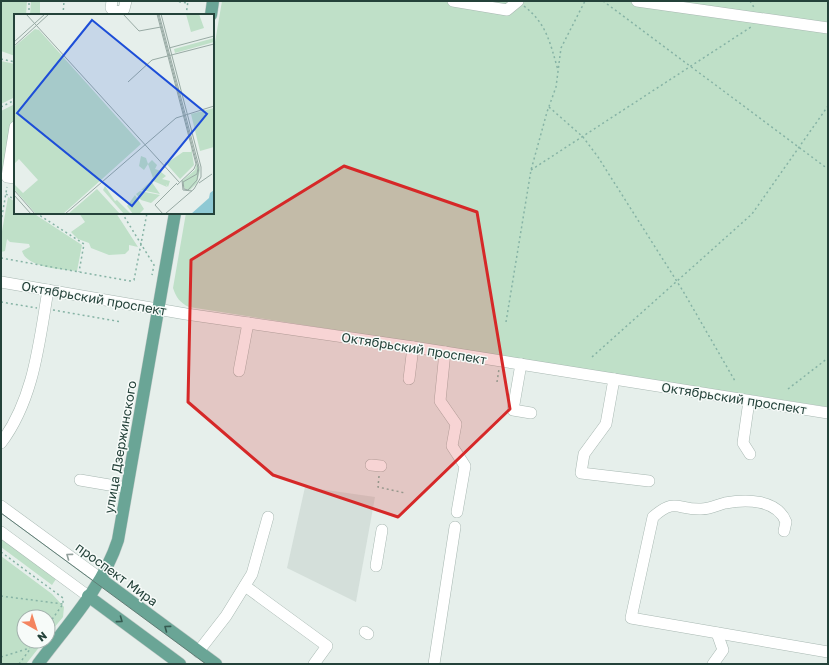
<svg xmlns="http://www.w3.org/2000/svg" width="829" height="665" viewBox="0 0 829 665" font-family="'Golos Text',sans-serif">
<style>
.built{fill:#d4dfda}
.green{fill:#bfe0c8}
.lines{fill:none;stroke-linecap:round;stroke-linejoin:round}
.minor-casing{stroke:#a8b8b2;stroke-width:12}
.major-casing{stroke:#c2cac8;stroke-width:13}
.path{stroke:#86b3a5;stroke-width:1.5;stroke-dasharray:2 3;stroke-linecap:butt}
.minor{stroke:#fff;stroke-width:11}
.major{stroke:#6aa596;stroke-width:12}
.tram{stroke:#5f7d75;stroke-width:1}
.oneway{stroke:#92a09c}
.oneway2{stroke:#365b51}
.marked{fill:#d62828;fill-opacity:0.2;stroke:#d62828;stroke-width:3;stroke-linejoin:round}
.labels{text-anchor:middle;stroke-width:3;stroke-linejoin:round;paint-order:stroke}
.street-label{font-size:13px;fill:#24423a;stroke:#f7fbf9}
.inset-road{fill:none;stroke:#98aaa4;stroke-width:1}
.view{fill:#1d4ed8;fill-opacity:0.15;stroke:#1d4ed8;stroke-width:2}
.inset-edge{fill:none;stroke:#24423a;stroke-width:2}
</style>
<rect width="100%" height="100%" fill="#e6efeb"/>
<path class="built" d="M305,487L375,497L356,602L287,568Z"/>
<g class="green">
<path d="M1,1H27L26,15H15V56L1,51Z"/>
<path d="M31,1H40V15H30Z"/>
<path d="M222,1H828V407L189,307C180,303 176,297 173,288L186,213H213V54Z"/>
<path d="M1,61L15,64V97L1,104Z"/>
<path d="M15,104V111L5,173L1,172V111Z"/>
<path d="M8,197L15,202V213H33L82,245L77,271C62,270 26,267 22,251L30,247L29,244L10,242L7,239L5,251L1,252V237Z"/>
<path d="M79,213H116L138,247L129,245V250L125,254L109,255L91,248L89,243L78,239L71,232L85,222Z"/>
<path d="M1,537L56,579L52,585L1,547Z"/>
<path d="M1,556L52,594L64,607L63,617L48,635V617H24V641H44L26,664H1Z"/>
</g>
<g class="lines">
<g class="minor-casing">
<g id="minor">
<path d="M112,1L111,8L114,11L121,12L124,9L126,1"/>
<path d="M453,1L507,10L518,1"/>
<path d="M637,1L828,28"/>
<path d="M15,127L7,177L15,178"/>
<path d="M1,282L186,314L413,347L828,413"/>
<path d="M445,352L440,401L456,424L452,446L465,466L457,512"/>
<path d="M521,364L513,410L531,413"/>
<path d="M239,371L248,323"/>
<path d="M409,379L413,347"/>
<path d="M614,379L606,424L584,454L581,473L649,481"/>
<path d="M749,401L743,443L750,454"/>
<path d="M1,443C34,399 39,343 48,290"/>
<path d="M371,465L381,466"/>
<path d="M80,480L127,488"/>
<path d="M1,506L101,579"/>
<path d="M784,531L786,522C777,499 746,499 725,503C717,505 709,509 701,509C677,510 676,497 653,517L631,618L828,652"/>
<path d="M1,532L88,596"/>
<path d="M376,566L382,530"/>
<path d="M245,586L327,646L314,664"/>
<path d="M365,632L368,634"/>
<path d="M198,652L226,616L252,574L268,517"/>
<path d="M434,664L455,527"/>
<path d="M713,664L723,650L717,633"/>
</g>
</g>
<g class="major-casing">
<g id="major">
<path d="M211,15L213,1"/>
<path d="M101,579L216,664"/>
<path d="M88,596L180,664"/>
<path d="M38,664C67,625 103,587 118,540L175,213"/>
</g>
</g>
<g class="path">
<path d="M174,1L188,3"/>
<path d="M603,1L828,169"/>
<path d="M750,1L755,9"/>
<path d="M524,6C547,24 550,43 558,70"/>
<path d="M29,15V1"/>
<path d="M63,15L64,1"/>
<path d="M186,15L188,1"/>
<path d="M1,59L15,62"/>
<path d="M1,107L15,100"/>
<path d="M549,107L583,137L598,157L683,291L735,381"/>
<path d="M531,170L751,27"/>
<path d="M6,194L15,200"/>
<path d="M36,213L84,244L79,272"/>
<path d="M122,213L154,265L152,275"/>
<path d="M1,222L7,187"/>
<path d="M1,258L130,281L134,280L147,213"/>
<path d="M1,302L37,308"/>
<path d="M53,310L122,322"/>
<path d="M506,322L531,170L547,112L556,87L561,48L585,1"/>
<path d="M592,357L752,214L828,106"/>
<path d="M497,382L499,369"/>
<path d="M788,389L828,358"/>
<path d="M379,476L378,487L405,493"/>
<path d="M1,552L63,598V604L48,625"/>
<path d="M1,596L63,604"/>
<path d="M1,657L30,648"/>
<path d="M19,664L36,641"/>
</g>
<use href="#minor" class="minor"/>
<use href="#major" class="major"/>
<path class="tram" d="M1,513L206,664"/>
</g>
<defs><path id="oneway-chevron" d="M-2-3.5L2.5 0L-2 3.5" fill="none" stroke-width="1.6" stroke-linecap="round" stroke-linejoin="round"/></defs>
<use class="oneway" href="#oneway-chevron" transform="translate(69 556) rotate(-144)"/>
<g class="oneway2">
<use href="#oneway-chevron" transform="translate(120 620) rotate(36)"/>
<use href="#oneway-chevron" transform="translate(167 628) rotate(-143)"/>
</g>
<path class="marked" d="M344,166L477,212L510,409L398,517L273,475L188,402L191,260Z"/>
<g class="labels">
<g class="street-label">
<text transform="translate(94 298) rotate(10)" y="5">Октябрьский проспект</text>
<text transform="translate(414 348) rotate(9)" y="5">Октябрьский проспект</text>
<text transform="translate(734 398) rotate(9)" y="5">Октябрьский проспект</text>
<text transform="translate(120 447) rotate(-80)" y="5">улица Дзержинского</text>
<text transform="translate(117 574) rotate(36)" y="5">проспект Мира</text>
</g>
</g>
<g transform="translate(14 14)">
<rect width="200" height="200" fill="#e6efeb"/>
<path d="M172,0H185L190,14L177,18ZM21,15L25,16L127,130L49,200H22L0,175V170L9,179L24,166L5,145L0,150V33ZM200,24V28L161,39L160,35ZM200,94V133L186,137L177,100ZM177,133L180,151L166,165L150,147L153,149L169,138H177ZM127,142L132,144L134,150L138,146L143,151L141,155L147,157L139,164L134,150L130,156L125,152ZM183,149L186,156L183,169L176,176L171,175L168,167L181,156ZM147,158L152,162L148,165L156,167L154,173L152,170L153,173L137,166ZM137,167L146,180L127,176ZM91,172L101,187L103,186L117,200H110L89,176ZM83,175L106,200H54ZM126,177L146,181L137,189L127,186L122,180ZM121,181L130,195L125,200H119L113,192Z" fill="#bfe0c8"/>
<path d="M200,176V200H177L195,184L196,179Z" fill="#8ec9d4"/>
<path class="inset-road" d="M12,0L165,168M109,0L125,17L147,13M143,0L169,100M144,0L184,154L183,160L169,168L170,175L174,176L183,166L185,153L145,0M147,0L173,99M0,28L31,0M0,32L35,0M155,34L200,22M114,68L138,46L200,30M168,166L169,176L178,177M185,169L198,160M163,171L180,155L182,150L169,100M0,176L21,200M0,181L17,200M51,200L162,104L200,92M149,200L141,191L163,169M151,200L180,175L187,163V153L173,99"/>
<path class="view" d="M78,6L193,100L118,192L3,99Z"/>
<rect width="200" height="200" class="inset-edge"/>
</g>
<rect width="829" height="665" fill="none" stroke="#24423a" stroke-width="4"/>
<g transform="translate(36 629) rotate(141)"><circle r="19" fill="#f7fbf9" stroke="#a3b1ad"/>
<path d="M0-3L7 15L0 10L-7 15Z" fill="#f4845f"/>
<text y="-6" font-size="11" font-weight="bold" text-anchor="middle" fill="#24423a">N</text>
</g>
</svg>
